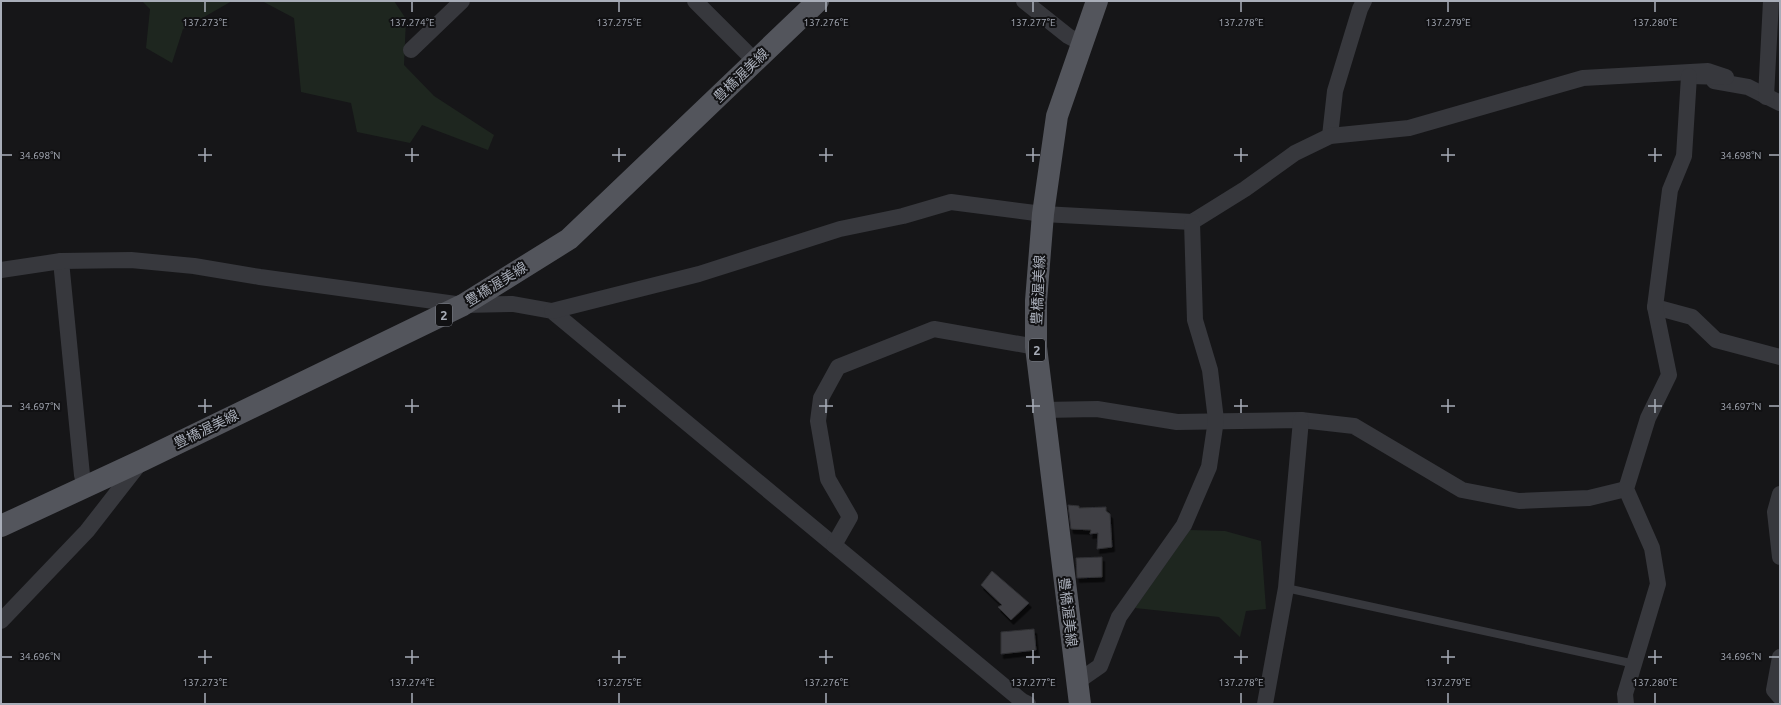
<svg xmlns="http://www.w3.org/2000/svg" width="1781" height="705" viewBox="0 0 1781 705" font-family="Ubuntu,'Noto Sans JP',sans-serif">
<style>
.green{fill:#1e261f}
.building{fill:#404145;stroke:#303034;filter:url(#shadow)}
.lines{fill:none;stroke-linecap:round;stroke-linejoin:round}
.lane{stroke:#37383d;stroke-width:8}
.street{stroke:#37383d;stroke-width:16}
.primary{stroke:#53555c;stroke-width:22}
.ticks{fill:none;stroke:#a8adb8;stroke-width:1.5}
.labels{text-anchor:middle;stroke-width:4;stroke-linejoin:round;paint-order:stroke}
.shield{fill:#111113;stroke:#7b7e86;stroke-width:1}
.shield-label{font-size:13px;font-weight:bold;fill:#a8adb8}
.street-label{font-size:14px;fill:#a8adb8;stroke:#111113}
.ticks-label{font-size:10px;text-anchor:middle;fill:#a8adb8;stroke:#111113;stroke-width:4;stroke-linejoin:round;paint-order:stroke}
</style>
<defs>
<filter id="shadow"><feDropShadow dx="2.5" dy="4.5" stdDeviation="0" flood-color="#0009"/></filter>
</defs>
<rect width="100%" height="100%" fill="#161618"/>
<g class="green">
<path d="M142,1H232L183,29L172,63L146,48L150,9Z"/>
<path d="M262,1H394L406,19L404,65L434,96L494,135L488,150L422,125L410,143L357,132L351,103L301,92L294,18Z"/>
<path d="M1190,530L1225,531L1261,541L1266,609L1246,611L1240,637L1219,617L1135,608Z"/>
</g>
<g class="building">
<path d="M1068,505L1079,506V508L1106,507V511L1110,514L1112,547L1097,549L1098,533L1090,534L1091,530L1071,529Z"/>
<path d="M1102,557V577L1077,578L1076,558Z"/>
<path d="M992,571L1029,603L1011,620L998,607L1002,605L981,585Z"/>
<path d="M1034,629L1036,650L1001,654V632Z"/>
</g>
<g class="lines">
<path class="lane" d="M1286,588L1635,664"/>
<g class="street">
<path d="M695,1L755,61"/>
<path d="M1024,1L1068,36L1083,44"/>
<path d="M411,50L462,1"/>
<path d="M1714,81L1748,87L1780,103"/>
<path d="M1766,97L1771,1"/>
<path d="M1330,136L1335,91L1360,9L1364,1"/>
<path d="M61,261L82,475L85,486"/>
<path d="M1,270L61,261L131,260L194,266L260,277L463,305L513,304L552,311L1022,701L1028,704"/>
<path d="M1655,307L1692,317L1716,340L1780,357"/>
<path d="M552,311L699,274L840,229L903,216L951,202L1043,214L1192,222L1245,189L1295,153L1330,136L1409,128L1583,78L1708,71L1726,77L1689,76"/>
<path d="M1043,410L1097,409L1177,422L1301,420L1354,426L1462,490L1519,501L1589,498L1626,489"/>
<path d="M1780,494L1775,512L1780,557"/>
<path d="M834,545L850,517L828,479L818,421L821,398L838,367L934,329L1036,347"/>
<path d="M1,621L87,531L140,463"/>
<path d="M1780,657L1774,690L1780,697"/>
<path d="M1077,682L1100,666L1119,617L1184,525L1209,467L1216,420L1210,370L1195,320L1192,222"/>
<path d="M1265,704L1286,588L1301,420"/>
<path d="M1626,704L1625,694L1658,584L1652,548L1626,489L1648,418L1669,375L1655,307L1670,190L1684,156L1689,76"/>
</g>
<g class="primary">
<path d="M1,526L143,460L463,305L569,239L818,1"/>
<path d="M1080,704L1036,347V301L1043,214L1057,116L1097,1"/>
</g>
</g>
<path class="ticks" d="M205,2V12M412,2V12M619,2V12M826,2V12M1033,2V12M1241,2V12M1448,2V12M1655,2V12M205,148V162M412,148V162M619,148V162M826,148V162M1033,148V162M1241,148V162M1448,148V162M1655,148V162M2,155H12M198,155H212M405,155H419M612,155H626M819,155H833M1026,155H1040M1234,155H1248M1441,155H1455M1648,155H1662M1769,155H1779M205,399V413M412,399V413M619,399V413M826,399V413M1033,399V413M1241,399V413M1448,399V413M1655,399V413M2,406H12M198,406H212M405,406H419M612,406H626M819,406H833M1026,406H1040M1234,406H1248M1441,406H1455M1648,406H1662M1769,406H1779M205,650V664M412,650V664M619,650V664M826,650V664M1033,650V664M1241,650V664M1448,650V664M1655,650V664M2,657H12M198,657H212M405,657H419M612,657H626M819,657H833M1026,657H1040M1234,657H1248M1441,657H1455M1648,657H1662M1769,657H1779M205,693V703M412,693V703M619,693V703M826,693V703M1033,693V703M1241,693V703M1448,693V703M1655,693V703"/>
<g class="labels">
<g class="shield">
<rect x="436" y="304" width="16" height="22" rx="3"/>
<rect x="1029" y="339" width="16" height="22" rx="3"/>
</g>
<g class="shield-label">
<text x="444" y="320">2</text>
<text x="1037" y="355">2</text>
</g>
<g class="street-label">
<text transform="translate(741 75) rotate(-44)" y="5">豊橋渥美線</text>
<text transform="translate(496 284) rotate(-32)" y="5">豊橋渥美線</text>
<text transform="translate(1038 290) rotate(-87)" y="5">豊橋渥美線</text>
<text transform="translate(206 429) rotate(-26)" y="5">豊橋渥美線</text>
<text transform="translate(1068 612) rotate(83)" y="5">豊橋渥美線</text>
</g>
</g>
<g class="ticks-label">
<text x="205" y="26">137.273°E</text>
<text x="412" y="26">137.274°E</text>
<text x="619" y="26">137.275°E</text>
<text x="826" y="26">137.276°E</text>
<text x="1033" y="26">137.277°E</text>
<text x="1241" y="26">137.278°E</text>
<text x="1448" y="26">137.279°E</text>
<text x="1655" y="26">137.280°E</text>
<text x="40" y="159">34.698°N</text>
<text x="1741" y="159">34.698°N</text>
<text x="40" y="410">34.697°N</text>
<text x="1741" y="410">34.697°N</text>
<text x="40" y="660">34.696°N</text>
<text x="1741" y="660">34.696°N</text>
<text x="205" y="686">137.273°E</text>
<text x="412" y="686">137.274°E</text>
<text x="619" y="686">137.275°E</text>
<text x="826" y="686">137.276°E</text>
<text x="1033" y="686">137.277°E</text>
<text x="1241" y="686">137.278°E</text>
<text x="1448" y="686">137.279°E</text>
<text x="1655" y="686">137.280°E</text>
</g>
<rect width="1781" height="705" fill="none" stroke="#a8adb8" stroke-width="4"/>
</svg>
